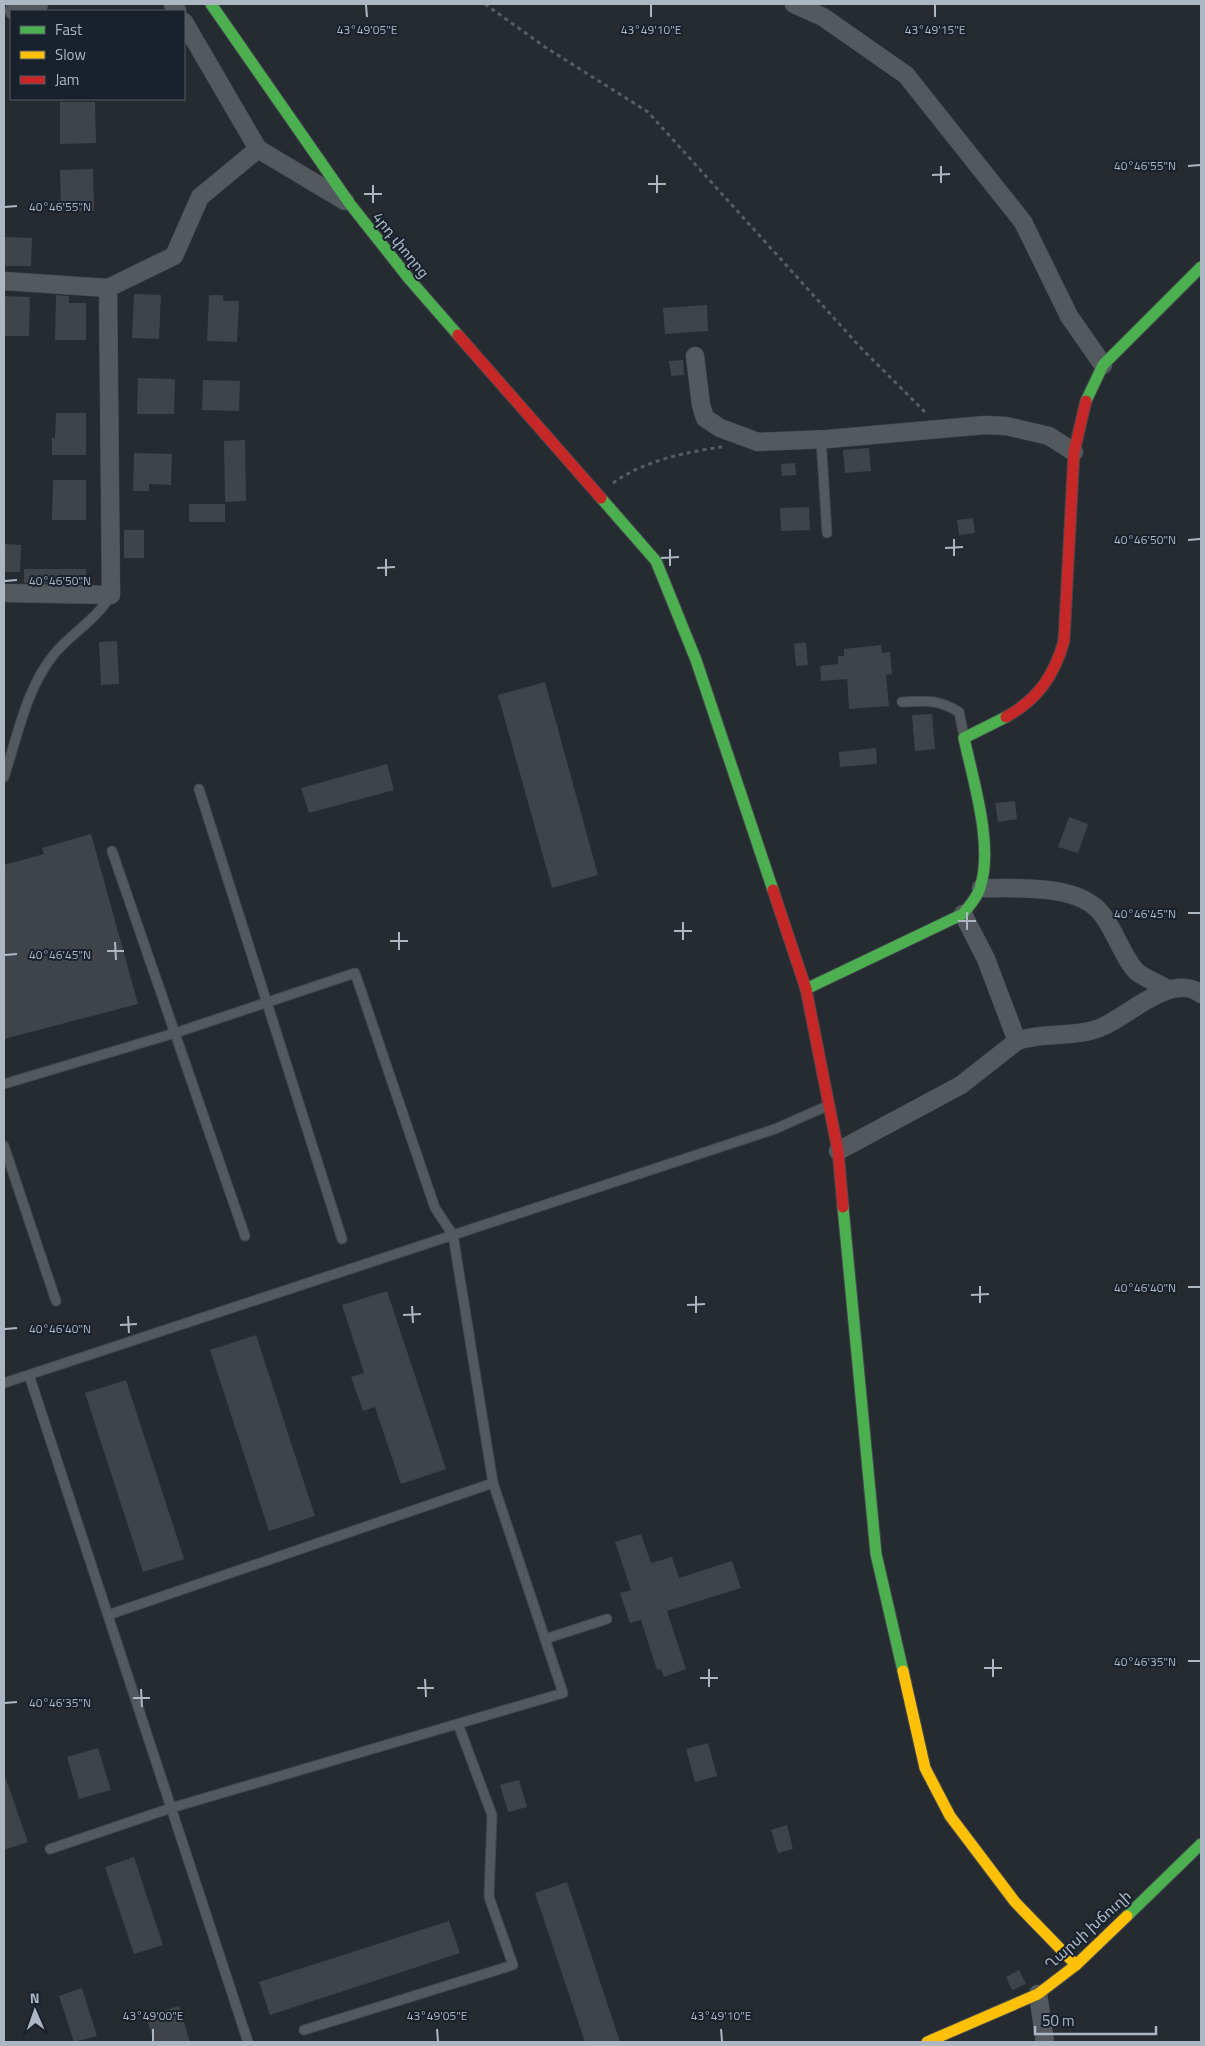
<svg xmlns="http://www.w3.org/2000/svg" width="1205" height="2046" viewBox="0 0 1205 2046" font-family="'Titillium Web','Noto Sans Armenian',sans-serif">
<style>
.building{fill:#3f444a}
.lines{fill:none;stroke-linecap:round;stroke-linejoin:round}
.lane-casing{stroke:#42474c;stroke-width:11}
.street-casing{stroke:#42474c;stroke-width:19}
.fast-casing{stroke:#42474c;stroke-width:13}
.slow-casing{stroke:#42474c;stroke-width:13}
.jam-casing{stroke:#42474c;stroke-width:13}
.path{stroke:#575d62;stroke-width:3;stroke-dasharray:4 4;stroke-linecap:butt}
.lane{stroke:#545960;stroke-width:9}
.street{stroke:#545960;stroke-width:18}
.fast{stroke:#4caf50;stroke-width:11}
.slow{stroke:#ffc107;stroke-width:11}
.jam{stroke:#c62828;stroke-width:11}
.ticks{fill:none;stroke:#adb7c4;stroke-width:2}
.labels{text-anchor:middle;stroke-width:4;stroke-linejoin:round;paint-order:stroke}
.street-label{font-size:15px;fill:#adb7c4;stroke:#18212c}
.ticks-label{font-size:12px;text-anchor:middle;fill:#adb7c4;stroke:#18212c;stroke-width:4;stroke-linejoin:round;paint-order:stroke}
</style>
<rect width="100%" height="100%" fill="#252b31"/>
<g class="building">
<path d="M60,102H95L96,143L60,144Z"/>
<path d="M93,169L94,211L61,212L60,170Z"/>
<path d="M4,237L32,238L31,266H4Z"/>
<path d="M134,294L161,295L159,339L132,338Z"/>
<path d="M56,295L69,296V303H86V340H55Z"/>
<path d="M209,295H223V301H239L237,342L207,341Z"/>
<path d="M4,296L30,297L29,336H4Z"/>
<path d="M707,305L708,331L665,334L663,308Z"/>
<path d="M683,360L684,375L671,376L669,361Z"/>
<path d="M138,378L175,379L174,414H137Z"/>
<path d="M203,380L240,381L239,411L202,410Z"/>
<path d="M56,413H86V455H52V438H55Z"/>
<path d="M245,440L246,501L225,502L224,441Z"/>
<path d="M869,448L871,471L845,473L843,450Z"/>
<path d="M134,453L172,454L171,485L149,484V491H133Z"/>
<path d="M795,463L796,475L782,476L781,464Z"/>
<path d="M53,480H86V520H52Z"/>
<rect x="189" y="504" width="36" height="18"/>
<path d="M809,507L810,530L781,531L780,508Z"/>
<path d="M973,518L975,533L959,535L957,520Z"/>
<rect x="124" y="530" width="20" height="28"/>
<path d="M4,544L21,545L20,572H4Z"/>
<path d="M24,569H86V584L24,583Z"/>
<path d="M117,641L119,684L101,685L99,642Z"/>
<path d="M806,642L808,665L796,666L794,644Z"/>
<path d="M881,645L882,653L890,652L892,674L886,675L889,706L849,709L847,679L821,681L820,666L838,664V656H844V649Z"/>
<path d="M545,682L598,875L552,888L498,695Z"/>
<path d="M932,714L935,749L915,751L912,715Z"/>
<path d="M876,748L877,764L840,767L839,752Z"/>
<path d="M387,764L394,790L309,813L301,788Z"/>
<path d="M1015,801L1017,819L998,822L995,803Z"/>
<path d="M1069,817L1088,824L1078,853L1058,847Z"/>
<path d="M91,834L138,1004L4,1039V865L44,854L42,848Z"/>
<path d="M387,1291L446,1469L401,1484L375,1407L363,1411L351,1377L364,1373L342,1305Z"/>
<path d="M256,1335L315,1516L269,1531L210,1350Z"/>
<path d="M126,1380L184,1559L143,1572L85,1393Z"/>
<path d="M641,1534L651,1563L672,1557L679,1578L732,1561L741,1588L667,1611L686,1669L664,1677L661,1669L657,1670L641,1620L630,1623L620,1593L631,1590L615,1542Z"/>
<path d="M708,1743L717,1776L695,1782L686,1749Z"/>
<path d="M98,1748L111,1790L79,1799L67,1757Z"/>
<path d="M4,1779H6L28,1842L4,1850Z"/>
<path d="M519,1780L527,1807L508,1812L500,1785Z"/>
<path d="M787,1825L793,1849L778,1853L771,1830Z"/>
<path d="M134,1857L163,1945L134,1954L105,1867Z"/>
<path d="M567,1882L620,2042H585L535,1893Z"/>
<path d="M449,1921L460,1953L270,2015L259,1982Z"/>
<path d="M1019,1970L1026,1984L1012,1990L1006,1977Z"/>
<path d="M82,1988L97,2036L74,2042L59,1996Z"/>
<path d="M179,2006L190,2042H154L146,2016Z"/>
</g>
<g class="lines">
<g class="lane-casing">
<g id="lane">
<path d="M821,439L827,533"/>
<path d="M902,702C925,701 938,699 959,712L964,736"/>
<path d="M4,777C18,735 26,688 55,653C73,632 97,619 111,595"/>
<path d="M199,789L342,1239"/>
<path d="M112,851L245,1236"/>
<path d="M4,1084L175,1033L355,973L435,1208L453,1235L493,1483L563,1693L171,1808L50,1849"/>
<path d="M4,1146L56,1301"/>
<path d="M29,1375L248,2042"/>
<path d="M4,1383L775,1129L827,1106"/>
<path d="M108,1615L493,1483"/>
<path d="M545,1639L607,1619"/>
<path d="M304,2030L513,1965L489,1897L492,1815L458,1724"/>
</g>
</g>
<g class="street-casing">
<g id="street">
<path d="M173,4L177,11"/>
<path d="M794,4L823,17L906,75L1023,222L1069,316L1103,365"/>
<path d="M14,11L39,4"/>
<path d="M258,149L345,201"/>
<path d="M4,281L108,288L174,256L200,197L258,149L184,22"/>
<path d="M695,356L701,405L705,418L720,428L758,442L828,439L985,425L1006,426L1049,436L1074,452"/>
<path d="M4,593L111,595L108,288"/>
<path d="M981,888C1016,889 1077,883 1101,913C1114,928 1124,960 1137,972C1146,979 1158,983 1167,989"/>
<path d="M963,914L986,959L1017,1041"/>
<path d="M838,1151L961,1085L1017,1041C1045,1031 1077,1039 1104,1026C1131,1014 1172,972 1201,994"/>
<path d="M1038,1994L1045,2042"/>
</g>
</g>
<g class="fast-casing">
<g id="fast">
<path d="M211,4L350,204L410,280L458,335"/>
<path d="M1086,401L1103,365L1201,267"/>
<path d="M601,498L656,561L696,660L773,890"/>
<path d="M806,989L963,914C969,906 977,898 980,888C994,845 973,781 964,738L1006,717"/>
<path d="M843,1207L876,1554L903,1671"/>
<path d="M1127,1916L1201,1844"/>
</g>
</g>
<g class="slow-casing">
<g id="slow">
<path d="M903,1671L925,1768L950,1816L1015,1902L1076,1965"/>
<path d="M927,2042L1038,1994L1076,1965L1127,1916"/>
</g>
</g>
<g class="jam-casing">
<g id="jam">
<path d="M458,335L601,498"/>
<path d="M1006,717C1038,699 1054,676 1064,641L1074,452L1086,401"/>
<path d="M773,890L806,989L838,1151L843,1207"/>
</g>
</g>
<g class="path">
<path d="M485,4L545,47L648,112L861,348L926,413"/>
<path d="M613,483C643,461 686,452 722,447"/>
</g>
<use href="#lane" class="lane"/>
<use href="#street" class="street"/>
<use href="#fast" class="fast"/>
<use href="#slow" class="slow"/>
<use href="#jam" class="jam"/>
</g>
<path class="ticks" d="M366,5L367,17M651,5V17M935,5V17M941,166V183M1188,166L1200,165M657,175V193M932,175L950,174M648,184H666M373,185V203M364,194H382M5,207L17,206M954,539V556M1188,540L1200,539M945,548L963,547M670,549V566M661,558L679,557M386,559V576M377,568L395,567M5,581L17,580M967,912V930M1188,913H1200M958,921H976M683,922V940M674,931H692M399,932V950M390,941H408M115,942L116,960M107,951H124M5,955L17,954M980,1286V1303M1188,1287H1200M971,1295L989,1294M696,1296V1313M687,1305L705,1304M412,1306L413,1323M403,1315L421,1314M128,1316L129,1333M120,1325L137,1324M5,1329L17,1328M993,1659V1677M1188,1661H1200M984,1668H1002M709,1669V1687M700,1678H718M425,1679L426,1697M417,1688H434M141,1689L142,1707M133,1698H150M5,1703L17,1702M153,2029V2041M437,2029L438,2041M721,2029L722,2041"/>
<g class="labels">
<g class="street-label">
<text transform="translate(401 245) rotate(51)" y="5">4րդ փողոց</text>
<text transform="translate(1088 1930) rotate(-42)" y="5">Ղարսի խճուղի</text>
</g>
</g>
<g class="ticks-label">
<text x="367" y="34">43°49'05"E</text>
<text x="651" y="34">43°49'10"E</text>
<text x="935" y="34">43°49'15"E</text>
<text x="1145" y="170">40°46'55"N</text>
<text x="60" y="211">40°46'55"N</text>
<text x="1145" y="544">40°46'50"N</text>
<text x="60" y="585">40°46'50"N</text>
<text x="1145" y="918">40°46'45"N</text>
<text x="60" y="959">40°46'45"N</text>
<text x="1145" y="1292">40°46'40"N</text>
<text x="60" y="1333">40°46'40"N</text>
<text x="1145" y="1666">40°46'35"N</text>
<text x="60" y="1707">40°46'35"N</text>
<text x="153" y="2020">43°49'00"E</text>
<text x="437" y="2020">43°49'05"E</text>
<text x="721" y="2020">43°49'10"E</text>
</g>
<rect width="1205" height="2046" fill="none" stroke="#adb7c4" stroke-width="10"/>
<rect x="10" y="10" width="175" height="90" fill="#18212c" stroke="#545d69"/>
<rect x="20" y="26" width="25" height="8" fill="#4caf50" stroke="#545d69"/>
<text x="55" y="35" font-size="15" fill="#adb7c4">Fast</text>
<rect x="20" y="51" width="25" height="8" fill="#ffc107" stroke="#545d69"/>
<text x="55" y="60" font-size="15" fill="#adb7c4">Slow</text>
<rect x="20" y="76" width="25" height="8" fill="#c62828" stroke="#545d69"/>
<text x="55" y="85" font-size="15" fill="#adb7c4">Jam</text>
<g transform="translate(35 2011) rotate(358)" stroke="#18212c" stroke-width="4" paint-order="stroke">
<path d="M0-4L9 19L0 12L-9 19Z" fill="#adb7c4"/>
<text y="-8" font-size="14" font-weight="bold" text-anchor="middle" fill="#adb7c4">N</text>
</g>
<path d="M1035 2026v8h121v-8" fill="none" stroke="#adb7c4" stroke-width="2.5"/>
<text x="1042" y="2026" font-size="15" fill="#adb7c4" stroke="#18212c" stroke-width="4" paint-order="stroke">50 m</text>
</svg>
